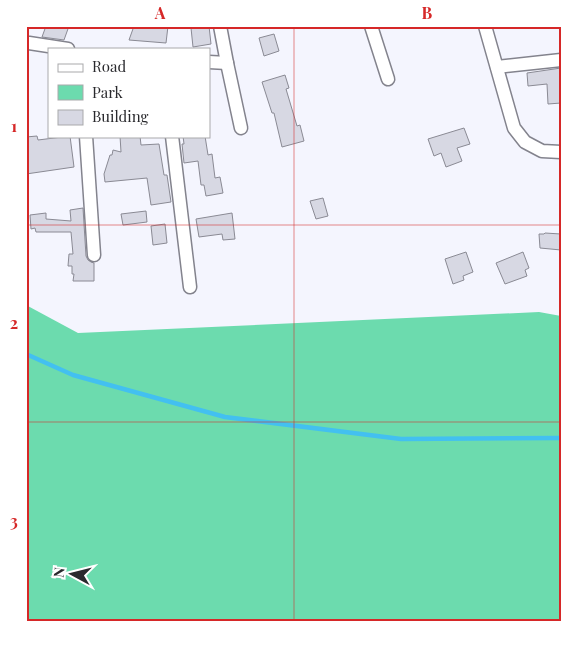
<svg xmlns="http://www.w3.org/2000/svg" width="587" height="647" viewBox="0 0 587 647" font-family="'Playfair Display',serif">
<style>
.green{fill:#6cdbae}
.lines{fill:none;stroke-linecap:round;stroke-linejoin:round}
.stream{stroke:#43c0f0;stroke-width:4.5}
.building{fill:#d7d8e3;stroke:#8a8a94}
.minor-casing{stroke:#83838d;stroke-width:15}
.minor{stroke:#fff;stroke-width:12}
.grid{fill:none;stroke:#d62828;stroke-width:1;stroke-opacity:0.55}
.neatline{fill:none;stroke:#d62828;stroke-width:2}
.grid-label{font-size:16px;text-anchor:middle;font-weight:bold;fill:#d62828}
</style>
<rect width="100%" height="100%" fill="#f4f5fe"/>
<path class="green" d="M26,305L78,333L539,312L561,316V621H26Z"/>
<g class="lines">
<path class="stream" d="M26,354L73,375L225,417L401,439L561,438"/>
</g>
<g class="building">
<path d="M46,26H69L64,40L42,37Z"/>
<path d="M134,26H168L166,43L129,40Z"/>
<path d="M202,26H209L211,44L193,47L191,28Z"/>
<path d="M274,34L279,51L264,56L259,38Z"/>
<path d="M561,68V103L548,104L547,84L528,86L527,73Z"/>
<path d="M285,75L289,88L286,89L297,126L300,125L304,141L282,147L274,113H272L262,82Z"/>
<path d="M464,128L470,144L457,148L462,161L446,167L441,153L434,156L428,139Z"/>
<path d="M37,136L38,140L70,136L74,167L26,174V137Z"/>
<path d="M120,136H140L141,145L159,144L164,175H167L171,202L151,205L147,178L105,182L104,174L110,155H112L113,150L121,152Z"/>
<path d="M183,136H205L208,155L212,154L215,178L220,177L223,193L206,196L204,185H201L198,161L184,163L182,144H184Z"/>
<path d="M323,198L328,216L316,219L310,201Z"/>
<path d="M83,208L86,256L88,260L91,262L94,263V281H73L74,274H72V266H68L69,254H73L71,232H36L35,228L31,229L30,215L46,213V219L71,221L70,210Z"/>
<path d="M146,211L147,222L123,225L121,214Z"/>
<path d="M232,213L235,239L223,240L222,234L199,237L196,219Z"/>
<path d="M165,224L167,243L153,245L151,226Z"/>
<path d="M545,233L561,234V250L540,248L539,234H544Z"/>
<path d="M466,252L473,272L463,276L464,280L453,284L445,259Z"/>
<path d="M523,252L529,268L525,270L527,276L505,284L496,263Z"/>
</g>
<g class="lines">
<g class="minor-casing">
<g id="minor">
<path d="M220,26L227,63L241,128"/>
<path d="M371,26L388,79"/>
<path d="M485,26L514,128L525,142L542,151L561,152"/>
<path d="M26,43H29L68,49"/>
<path d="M209,62L227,63"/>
<path d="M497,67L561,60"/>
<path d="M86,136L94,255"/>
<path d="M172,136L190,287"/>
</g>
</g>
<use href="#minor" class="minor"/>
</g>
<path class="grid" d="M294,26V621M26,225H561M26,422H561"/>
<rect width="587" height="647" fill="none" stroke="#ffffff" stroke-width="55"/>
<rect x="48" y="48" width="162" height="90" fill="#ffffff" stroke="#a9a9ab"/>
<rect x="58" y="64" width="25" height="8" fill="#ffffff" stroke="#a9a9ab"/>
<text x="92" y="72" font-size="15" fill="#29292d">Road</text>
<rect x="58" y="85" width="25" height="15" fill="#6cdbae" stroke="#a9a9ab"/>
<text x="92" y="98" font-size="15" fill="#29292d">Park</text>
<rect x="58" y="110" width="25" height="15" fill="#d7d8e3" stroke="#a9a9ab"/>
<text x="92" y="122" font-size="15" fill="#29292d">Building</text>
<g transform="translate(72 574) rotate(277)" stroke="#ffffff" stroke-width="4" paint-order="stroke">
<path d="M0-4L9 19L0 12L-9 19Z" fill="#29292d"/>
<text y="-8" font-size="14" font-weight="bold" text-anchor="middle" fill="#29292d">N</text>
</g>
<rect x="28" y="28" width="532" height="592" class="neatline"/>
<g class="grid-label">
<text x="160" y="19">A</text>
<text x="427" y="19">B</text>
<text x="14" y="132">1</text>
<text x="14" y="329">2</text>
<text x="14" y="527">3</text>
</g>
</svg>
